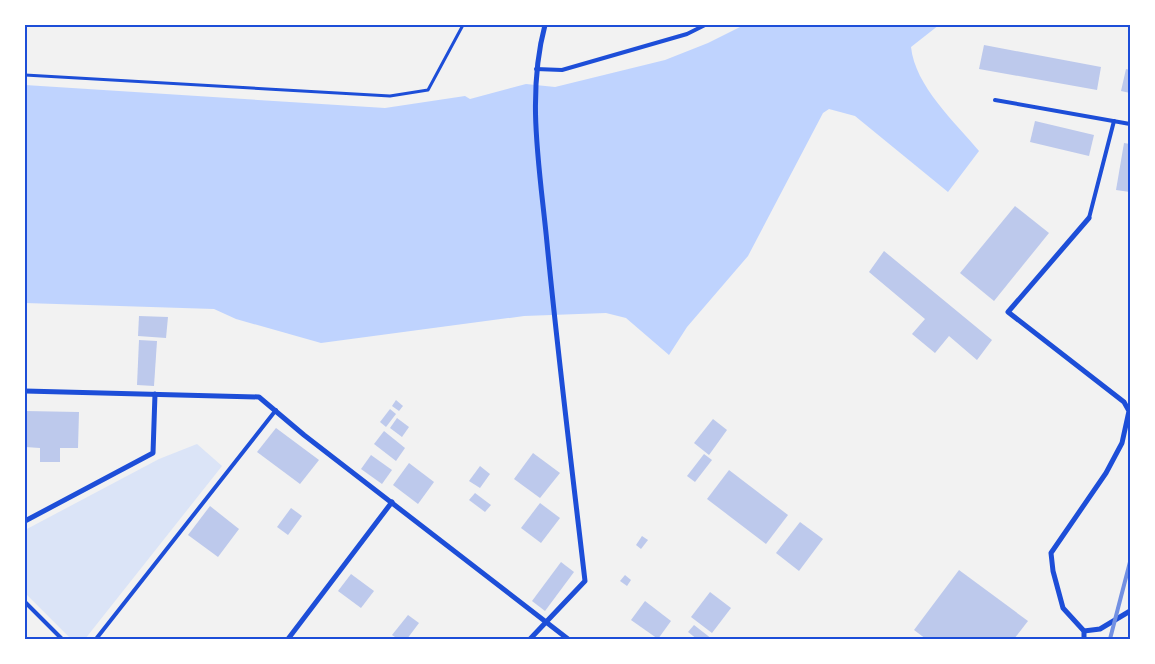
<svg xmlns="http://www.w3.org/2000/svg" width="1155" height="664" viewBox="0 0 1155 664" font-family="Barlow,sans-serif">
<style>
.green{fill:#dbe4f7}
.water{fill:#bfd3fe}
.building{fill:#bdc9ec}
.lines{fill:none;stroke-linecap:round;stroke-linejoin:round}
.path{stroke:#1d4ed8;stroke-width:3}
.service{stroke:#1d4ed8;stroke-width:4}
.minor{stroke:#1d4ed8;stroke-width:5}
.rail{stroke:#7290e2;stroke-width:4}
.neatline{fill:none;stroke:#1d4ed8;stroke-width:2}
</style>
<rect width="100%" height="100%" fill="#f2f2f2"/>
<path class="green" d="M197,444L222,466L85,639H71L25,593V530L159,459Z"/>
<path class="water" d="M744,25H939L911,47C915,86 955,122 979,151L948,192L855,116L829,109L823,113L748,256L687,327L669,355L626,318L606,313L524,316L321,343L236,319L214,309L25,303V85L385,108L465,96L470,99L526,84L555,87L665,60L708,43Z"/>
<g class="building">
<path d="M984,45L1101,67L1097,90L979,69Z"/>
<path d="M1126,69L1130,70V93L1121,91Z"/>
<path d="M1035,121L1094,135L1089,156L1030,142Z"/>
<path d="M1124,143L1130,144V192L1116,190Z"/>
<path d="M1015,206L1049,233L994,301L960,273Z"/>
<path d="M884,251L992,340L977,360L949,336L935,353L912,334L925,319L869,272Z"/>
<path d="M139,316L168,317L166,338L138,336Z"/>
<path d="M139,340L157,341L154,386L137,385Z"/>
<path d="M396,400L403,406L399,411L392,406Z"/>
<path d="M390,409L396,414L386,427L380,422Z"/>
<path d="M25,411L79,412L78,448H60V462H40V448L25,447Z"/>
<path d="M397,418L409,427L402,437L390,428Z"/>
<path d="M713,419L727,430L709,455L694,443Z"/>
<path d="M276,428L319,460L300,484L257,452Z"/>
<path d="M384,431L405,448L396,461L374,444Z"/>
<path d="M533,453L560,473L540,498L514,479Z"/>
<path d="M704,454L712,460L695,482L687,476Z"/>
<path d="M371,455L392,470L382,484L361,469Z"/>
<path d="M409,463L434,482L418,504L393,485Z"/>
<path d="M480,466L490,474L480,488L469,481Z"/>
<path d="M729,470L788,515L766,544L707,499Z"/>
<path d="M475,493L491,505L485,512L469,500Z"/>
<path d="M540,503L560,518L541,543L521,528Z"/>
<path d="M210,506L239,529L218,557L188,535Z"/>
<path d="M291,508L302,516L288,535L277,527Z"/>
<path d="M800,522L823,539L799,571L776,553Z"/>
<path d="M642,536L648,540L641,549L636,545Z"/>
<path d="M561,562L574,572L545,611L532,601Z"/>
<path d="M959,570L1028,621L1014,639H926L914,630Z"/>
<path d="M351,574L374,591L361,608L338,591Z"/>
<path d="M625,575L631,580L627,586L620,581Z"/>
<path d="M710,592L731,608L712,633L691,617Z"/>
<path d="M645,601L671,621L658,639L631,620Z"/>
<path d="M408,615L419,623L407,639H398L392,635Z"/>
<path d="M694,625L712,639H697L688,632Z"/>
</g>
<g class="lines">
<path class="path" d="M25,75L390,96L428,90L463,25"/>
<g class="service">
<path d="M536,69L562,70L687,34L705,25"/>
<path d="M995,100L1130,124"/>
<path d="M1089,218L1114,121"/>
<path d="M25,602L62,639"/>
<path d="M96,639L276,410"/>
</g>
<g class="minor">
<path d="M25,391L259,397L304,435L568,639"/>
<path d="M25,521L153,453L155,394"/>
<path d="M1084,631L1100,629L1130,611"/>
<path d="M288,639L392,502"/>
<path d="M530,639L585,581C572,469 558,356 547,243C540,170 526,96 545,25"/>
<path d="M1084,639V631L1063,608L1053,571L1051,553L1106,473L1122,443L1129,411L1124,402L1008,312L1089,218"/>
</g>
<path class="rail" d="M1110,639L1130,562"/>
</g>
<rect width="1155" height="664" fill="none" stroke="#ffffff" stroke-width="52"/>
<rect x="26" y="26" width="1103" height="612" class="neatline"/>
</svg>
